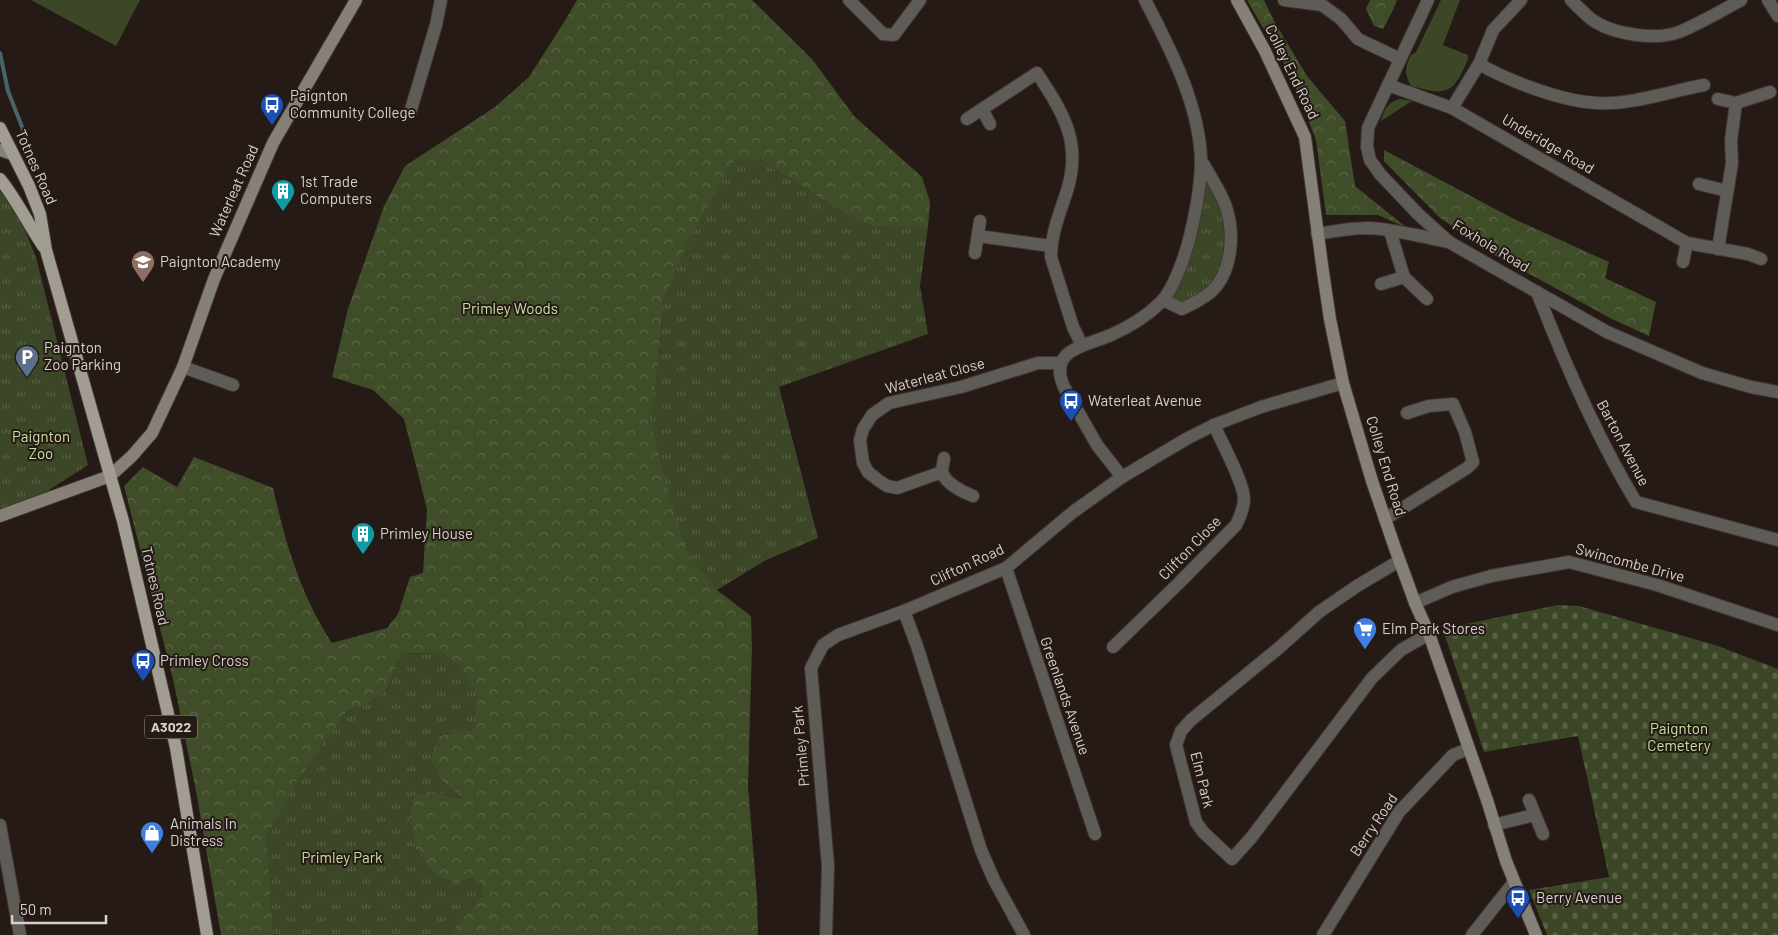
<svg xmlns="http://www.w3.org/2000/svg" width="1778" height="935" viewBox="0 0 1778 935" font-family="Barlow,sans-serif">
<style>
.green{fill:#3b4726}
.forest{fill:url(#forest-crowns)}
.cemetery{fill:url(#cemetery-stones)}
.park{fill:url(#park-tufts)}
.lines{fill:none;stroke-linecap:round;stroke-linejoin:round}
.stream{stroke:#486369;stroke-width:4}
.street-casing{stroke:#423732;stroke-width:14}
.secondary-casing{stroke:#423732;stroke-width:14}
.primary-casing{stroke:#423732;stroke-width:14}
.street{stroke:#5f5c57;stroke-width:12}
.secondary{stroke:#858178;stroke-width:12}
.primary{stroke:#a29d92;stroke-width:12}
.labels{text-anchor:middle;stroke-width:4;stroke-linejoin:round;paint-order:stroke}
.shield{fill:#251a15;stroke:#a29996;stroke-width:1}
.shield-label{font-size:14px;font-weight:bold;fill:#d8d0cd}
.street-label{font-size:15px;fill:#d8d0cd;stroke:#251a15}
.poi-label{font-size:15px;fill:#d8d0cd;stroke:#251a15;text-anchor:start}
.park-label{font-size:15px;fill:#c7e09f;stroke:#251a15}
</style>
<defs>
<pattern id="forest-crowns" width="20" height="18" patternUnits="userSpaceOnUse" patternTransform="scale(1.25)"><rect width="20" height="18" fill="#404d29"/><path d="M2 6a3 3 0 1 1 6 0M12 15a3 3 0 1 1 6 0" fill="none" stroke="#5b6647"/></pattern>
<pattern id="cemetery-stones" width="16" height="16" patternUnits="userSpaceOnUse" patternTransform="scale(1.25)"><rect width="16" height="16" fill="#3b4726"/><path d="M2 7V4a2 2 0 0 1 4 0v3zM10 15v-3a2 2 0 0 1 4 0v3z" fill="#576044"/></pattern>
<pattern id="park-tufts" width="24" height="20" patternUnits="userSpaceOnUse" patternTransform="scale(1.25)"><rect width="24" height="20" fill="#3b4726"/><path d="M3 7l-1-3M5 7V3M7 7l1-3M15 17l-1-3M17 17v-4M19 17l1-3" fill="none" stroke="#576044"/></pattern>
</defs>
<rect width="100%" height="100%" fill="#251a15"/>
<g class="green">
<path d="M31,0H140L116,46Z"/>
<path d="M1441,0H1460L1443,45L1468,55V59C1457,84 1452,97 1423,89C1418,87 1416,88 1411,86C1404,74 1405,67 1411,55L1416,52Z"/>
<path d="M1400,99L1412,101L1381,121C1384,109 1388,102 1400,99Z"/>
</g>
<g class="forest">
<path d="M577,0H752L812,59L854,116L922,177L930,202L928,227H875L846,215L761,160L664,299L659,356L717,590L751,616L752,648L748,786L757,897L758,935H452L453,930L482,896L472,878L456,883L436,876L416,851L409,818L413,796L429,791L462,798L440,779L430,760L437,737L459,730L444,654L401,653L387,690L362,707L346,712L326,741L271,895L273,935H221L196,791L173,679L124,486L143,467L177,487L194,457L273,488C285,542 301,596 332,643L387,628L398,614L410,577L423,573L427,509L404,419L373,390L332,377L348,309L384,206L405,166L495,107L529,77L566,19Z"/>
<path d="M1247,0H1264L1274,21L1307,76L1345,121L1355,186L1407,228L1378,215H1326L1316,140L1291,76Z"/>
<path d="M1370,0H1397L1393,10L1383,29L1374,26L1366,9Z"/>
<path d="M1384,150L1516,220L1609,262L1605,278L1656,302L1649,336L1612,319L1489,252L1439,217L1384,161Z"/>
</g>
<path class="cemetery" d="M1558,605L1579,606L1715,645L1778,669V935H1547L1529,890L1609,877L1578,736L1484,752L1443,630L1466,624Z"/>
<g class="park">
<path d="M761,160L846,215L875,227H928L920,286L928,334L779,387L818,538L766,560L717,590L687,553L666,483L650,421L659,356L664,299L689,239L734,161Z"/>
<path d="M1201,160L1230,219L1222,277L1182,309L1163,300L1179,271Z"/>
<path d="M0,191C14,200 29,240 36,257L88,465L52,488L27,507L0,516Z"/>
<path d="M401,653L444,654L460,665L478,696L474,731L459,730L437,737L430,760L440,779L463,798L429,791L413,796L409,818L416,851L436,876L456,883L472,878L482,883L483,896L453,930L452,935H273L266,837L296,782L346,712L362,707L387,690Z"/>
</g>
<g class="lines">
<path class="stream" d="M0,53L8,91L26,137"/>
<g class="street-casing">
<g id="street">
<path d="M849,0L883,34L894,35L920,0"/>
<path d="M1284,0L1322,5L1341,19L1358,39L1400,59"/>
<path d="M1428,0L1368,128L1367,147L1370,160L1380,174L1418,214L1449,242L1607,332L1702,373L1751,387L1778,392"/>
<path d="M1571,0C1577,6 1584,13 1591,19C1611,34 1655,41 1679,32C1701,23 1721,11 1741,0"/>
<path d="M1768,0L1778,16"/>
<path d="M1479,64C1509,81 1563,102 1598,103C1631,105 1671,91 1704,85"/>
<path d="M1388,85L1452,108L1687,243L1748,254L1761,259"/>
<path d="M1736,103L1770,92"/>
<path d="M1452,108L1479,64L1493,30L1521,0"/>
<path d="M982,109L990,124"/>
<path d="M410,113L436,25L441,0"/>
<path d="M967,119L1037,73C1064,114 1083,144 1066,194C1059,215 1051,235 1051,257L1073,327L1082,345"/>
<path d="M1699,184L1727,191"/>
<path d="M1390,231L1404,277L1427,299"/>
<path d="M1317,234C1334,231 1351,228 1368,228C1395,229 1422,237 1449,242"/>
<path d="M978,236L1051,246"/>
<path d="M1718,249L1732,163L1731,140L1736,103L1718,99"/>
<path d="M975,253L980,221"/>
<path d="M1683,262L1687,243"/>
<path d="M1381,284L1404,277"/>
<path d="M1537,292C1565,364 1596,436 1636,502L1778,540"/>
<path d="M1163,300L1182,309C1192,304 1203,299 1212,291C1233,270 1235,231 1225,204C1219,189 1209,174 1201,160"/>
<path d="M183,367L233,385"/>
<path d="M944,458C944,462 942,467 942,471C944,483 963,492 973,496"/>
<path d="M942,472L897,488L887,486L878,480L868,472L863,463L860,440L863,429L872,415L889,403L961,387L1038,363H1061"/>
<path d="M1122,477L1097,445L1064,387C1047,349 1086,346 1111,335C1129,327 1147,316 1161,302C1174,289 1186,253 1190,236C1196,211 1201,186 1201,161C1200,106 1170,48 1145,0"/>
<path d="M1385,519L1467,468L1473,462L1465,432L1453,404L1429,406L1407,413"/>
<path d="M1399,561L1357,586L1319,612L1280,647L1191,720L1181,731L1176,745L1196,822L1203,832L1232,859L1251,838L1372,678L1401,650L1429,634"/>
<path d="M1006,568L1095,834"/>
<path d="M1415,603L1452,587L1491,576L1569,562L1657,585L1778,625"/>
<path d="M1113,647L1179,583L1236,525C1240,517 1244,508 1244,498C1243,481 1222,443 1214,425"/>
<path d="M1529,800L1543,834"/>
<path d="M0,825L20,935"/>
<path d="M1494,825L1534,815"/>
<path d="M826,935L828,866L811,668L823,645L838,635L904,611"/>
<path d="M1024,935L994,880L981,850L917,646L904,611L1006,568L1073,512L1122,477L1188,438L1214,425L1261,407L1343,383"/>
<path d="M1323,935L1399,812L1453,755L1468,749"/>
<path d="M1472,935L1514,882"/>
</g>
</g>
<g class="secondary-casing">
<g id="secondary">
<path d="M1237,0L1265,51L1305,137L1323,272L1330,319L1343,383L1372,481L1396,551L1415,603L1429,634L1487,800L1506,861L1536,935"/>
<path d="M0,150L12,154"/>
<path d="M0,516L110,476L132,456L152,433L183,367L214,279L273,143L356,0"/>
</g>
</g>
<g class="primary-casing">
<g id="primary">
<path d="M0,128L29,186L40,214L46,250L123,521L176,748L207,935"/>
<path d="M0,179C17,200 28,224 43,246"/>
</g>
</g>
<use href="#street" class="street"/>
<use href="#secondary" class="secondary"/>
<use href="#primary" class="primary"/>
</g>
<defs>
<g id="bus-pin" transform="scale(1.25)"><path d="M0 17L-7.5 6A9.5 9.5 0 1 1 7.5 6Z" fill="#1a4fb4" stroke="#251a15"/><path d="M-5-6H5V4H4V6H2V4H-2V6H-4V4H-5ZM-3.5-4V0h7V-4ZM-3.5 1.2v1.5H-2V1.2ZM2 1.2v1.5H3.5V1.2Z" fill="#fff"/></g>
<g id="building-pin" transform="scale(1.25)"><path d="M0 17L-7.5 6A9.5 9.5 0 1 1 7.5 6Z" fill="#0f9aa8" stroke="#251a15"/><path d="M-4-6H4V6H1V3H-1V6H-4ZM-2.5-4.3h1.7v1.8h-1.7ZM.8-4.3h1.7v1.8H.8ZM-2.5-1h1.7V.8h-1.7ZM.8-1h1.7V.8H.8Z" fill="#fff"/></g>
<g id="school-pin" transform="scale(1.25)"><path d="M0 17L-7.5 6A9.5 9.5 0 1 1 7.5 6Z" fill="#8d6e63" stroke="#251a15"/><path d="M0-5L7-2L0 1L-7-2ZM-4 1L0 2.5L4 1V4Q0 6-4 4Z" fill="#fff"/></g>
<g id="parking-pin" transform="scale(1.25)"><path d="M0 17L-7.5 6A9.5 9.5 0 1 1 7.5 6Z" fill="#5c6f8a" stroke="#251a15"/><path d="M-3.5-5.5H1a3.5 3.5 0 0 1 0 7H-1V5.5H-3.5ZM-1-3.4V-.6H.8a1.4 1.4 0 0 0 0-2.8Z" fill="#fff"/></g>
<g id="supermarket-pin" transform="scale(1.25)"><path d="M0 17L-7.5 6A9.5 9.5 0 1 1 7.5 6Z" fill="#3f7fe0" stroke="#251a15"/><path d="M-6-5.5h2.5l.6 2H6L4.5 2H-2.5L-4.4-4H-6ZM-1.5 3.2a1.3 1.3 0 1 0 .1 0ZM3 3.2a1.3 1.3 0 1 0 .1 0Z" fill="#fff"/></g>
<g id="shop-pin" transform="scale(1.25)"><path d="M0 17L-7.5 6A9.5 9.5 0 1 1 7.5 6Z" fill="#3f7fe0" stroke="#251a15"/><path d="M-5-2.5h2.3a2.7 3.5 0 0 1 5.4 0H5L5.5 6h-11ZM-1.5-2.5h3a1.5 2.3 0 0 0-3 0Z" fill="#fff"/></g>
</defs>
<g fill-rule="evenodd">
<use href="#bus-pin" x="272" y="105"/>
<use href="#building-pin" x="283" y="191"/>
<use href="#school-pin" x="143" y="262"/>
<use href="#parking-pin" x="27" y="357"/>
<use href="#bus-pin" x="1071" y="401"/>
<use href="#building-pin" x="363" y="534"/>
<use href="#supermarket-pin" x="1365" y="629"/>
<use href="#bus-pin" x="143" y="661"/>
<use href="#shop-pin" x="152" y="833"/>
<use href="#bus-pin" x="1518" y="898"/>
</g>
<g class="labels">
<rect class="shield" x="145" y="715.5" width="52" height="23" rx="4"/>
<g class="shield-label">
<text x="171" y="732">A3022</text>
</g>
<g class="street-label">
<text transform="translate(1292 72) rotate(64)" y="5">Colley End Road</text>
<text transform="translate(1548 144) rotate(30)" y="5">Underidge Road</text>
<text transform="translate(36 167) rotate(66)" y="5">Totnes Road</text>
<text transform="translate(234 191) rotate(-66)" y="5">Waterleat Road</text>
<text transform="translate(1491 246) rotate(31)" y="5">Foxhole Road</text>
<text transform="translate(935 376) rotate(-15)" y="5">Waterleat Close</text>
<text transform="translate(1623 443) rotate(62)" y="5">Barton Avenue</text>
<text transform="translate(1386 466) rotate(73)" y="5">Colley End Road</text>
<text transform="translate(1190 548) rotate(-46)" y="5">Clifton Close</text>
<text transform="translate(1630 563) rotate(15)" y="5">Swincombe Drive</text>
<text transform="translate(967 565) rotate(-25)" y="5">Clifton Road</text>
<text transform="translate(155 586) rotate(77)" y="5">Totnes Road</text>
<text transform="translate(1065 696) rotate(71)" y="5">Greenlands Avenue</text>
<text transform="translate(801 746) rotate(-95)" y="5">Primley Park</text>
<text transform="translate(1202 780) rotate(76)" y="5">Elm Park</text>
<text transform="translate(1374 825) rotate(-56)" y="5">Berry Road</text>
</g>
<g class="poi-label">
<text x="290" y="101">Paignton<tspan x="290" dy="17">Community College</tspan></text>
<text x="300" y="187">1st Trade<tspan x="300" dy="17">Computers</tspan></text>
<text x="160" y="267">Paignton Academy</text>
<text x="44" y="353">Paignton<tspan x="44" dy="17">Zoo Parking</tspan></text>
<text x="1088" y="406">Waterleat Avenue</text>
<text x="380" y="539">Primley House</text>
<text x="1382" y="634">Elm Park Stores</text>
<text x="160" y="666">Primley Cross</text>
<text x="170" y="829">Animals In<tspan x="170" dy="17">Distress</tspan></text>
<text x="1536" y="903">Berry Avenue</text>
</g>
<g class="park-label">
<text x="510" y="314">Primley Woods</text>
<text x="41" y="442">Paignton<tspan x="41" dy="17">Zoo</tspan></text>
<text x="1679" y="734">Paignton<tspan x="1679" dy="17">Cemetery</tspan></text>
<text x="342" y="863">Primley Park</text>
</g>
</g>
<path d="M12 915v8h94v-8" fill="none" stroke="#d8d0cd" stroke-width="2.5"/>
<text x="20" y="915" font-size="15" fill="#d8d0cd" stroke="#251a15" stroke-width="4" paint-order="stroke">50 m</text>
</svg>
